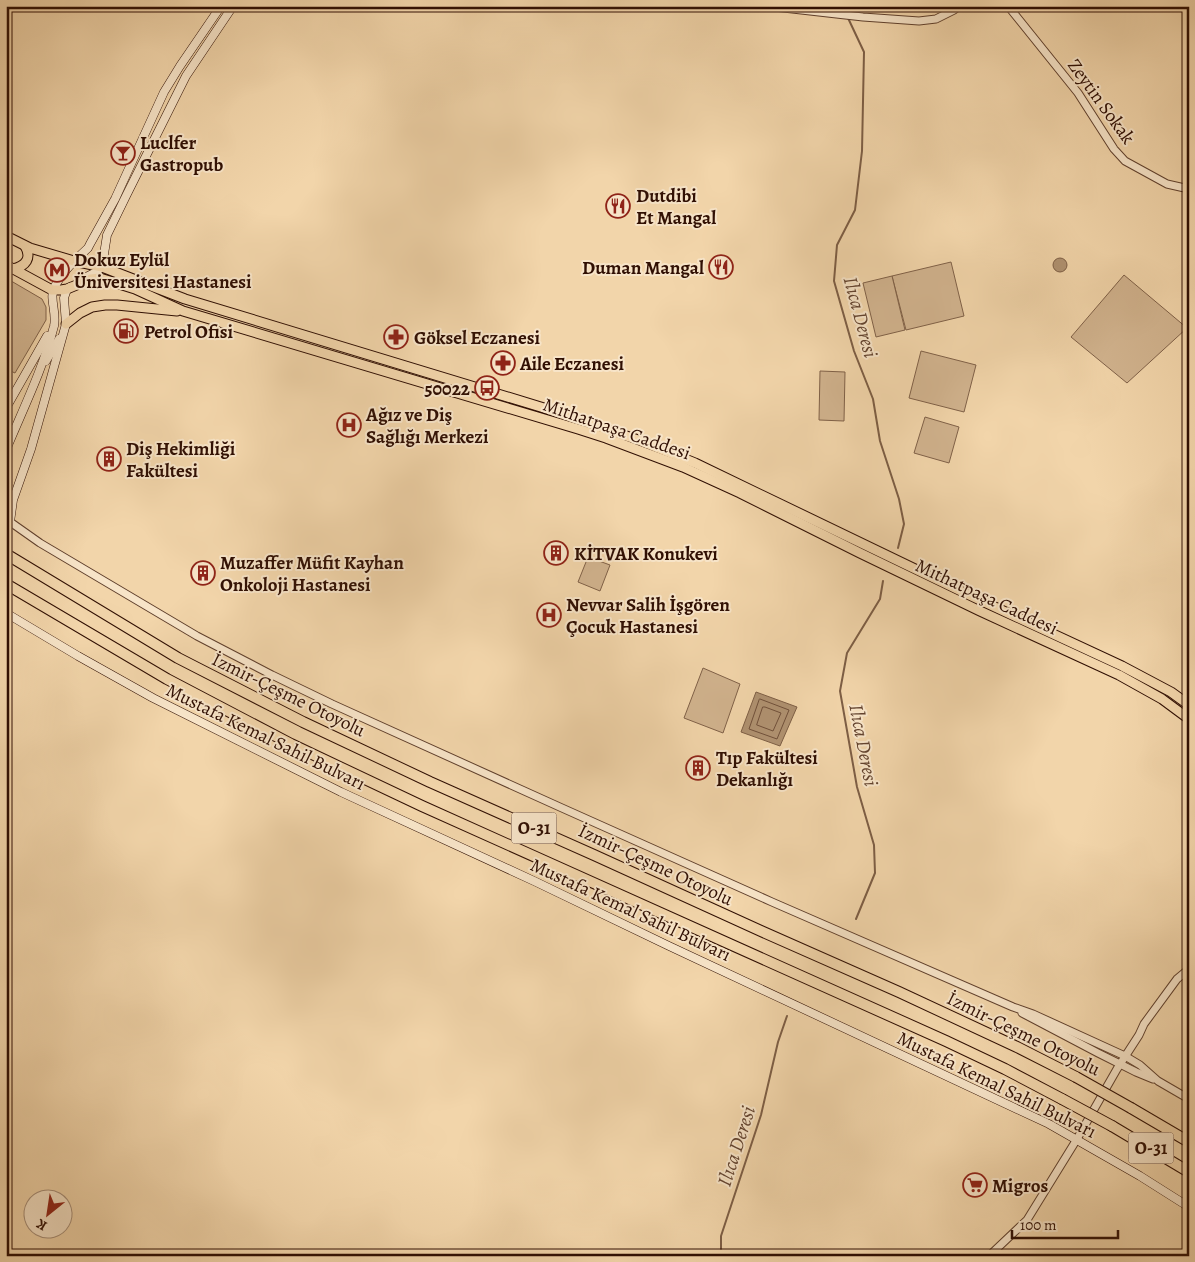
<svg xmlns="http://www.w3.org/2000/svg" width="1195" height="1262" viewBox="0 0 1195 1262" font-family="Alegreya,serif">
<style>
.green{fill:#d1b38e;stroke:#806148}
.water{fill:#b09271;stroke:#7d5e45}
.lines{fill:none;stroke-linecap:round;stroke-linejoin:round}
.shore{stroke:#70503a;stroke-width:1}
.stream{stroke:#7d5e45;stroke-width:2}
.tertiary-casing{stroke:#60402d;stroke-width:9}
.secondary-casing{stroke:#300f03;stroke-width:9}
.primary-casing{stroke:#300f03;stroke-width:11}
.motorway-casing{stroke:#300f03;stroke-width:12}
.tertiary{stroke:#f7e4c8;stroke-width:7}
.secondary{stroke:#f7e4c8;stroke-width:8}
.primary{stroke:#f2d5aa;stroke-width:9}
.motorway{stroke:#f2d5aa;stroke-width:10}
.motorway-bridge-casing{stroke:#300f03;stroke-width:12;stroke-linecap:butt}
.motorway-bridge{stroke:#f2d5aa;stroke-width:10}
.labels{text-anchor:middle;stroke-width:4;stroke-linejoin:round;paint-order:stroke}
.shield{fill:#f7e4c8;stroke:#6c4f3e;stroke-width:1}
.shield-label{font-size:18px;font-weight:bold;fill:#300f03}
.street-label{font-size:19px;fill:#300f03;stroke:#f7e4c8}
.poi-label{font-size:19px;font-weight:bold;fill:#300f03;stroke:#f7e4c8;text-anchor:start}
.water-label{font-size:20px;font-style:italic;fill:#63432f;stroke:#f7e4c8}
</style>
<rect width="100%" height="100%" fill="#f2d5aa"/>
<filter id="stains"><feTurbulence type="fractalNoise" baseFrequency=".004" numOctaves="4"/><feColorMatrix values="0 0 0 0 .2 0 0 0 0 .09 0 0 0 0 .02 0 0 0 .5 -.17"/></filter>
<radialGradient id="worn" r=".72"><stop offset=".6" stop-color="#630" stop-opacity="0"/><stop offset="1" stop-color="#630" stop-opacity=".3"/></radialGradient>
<g class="green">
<path d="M951,262L964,316L906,330L892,276Z"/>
<path d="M1124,275L1187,328L1127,383L1071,337Z"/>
<path d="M892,276L905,330L876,337L863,283Z"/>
<path d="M6,278L42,299L46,307V320L15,373L6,369Z"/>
<path d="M921,351L976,365L964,412L909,398Z"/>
<path d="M820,371L845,372L844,421L819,420Z"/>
<path d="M925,417L959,427L949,463L914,453Z"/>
<path d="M588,557L610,565L600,591L578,582Z"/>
<path d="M703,668L740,684L723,733L684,718Z"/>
</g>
<g class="water">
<circle cx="1060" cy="265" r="7"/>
<path d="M756,692L797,707L780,746L741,732Z"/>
</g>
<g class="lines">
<g class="shore">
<path d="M760,699L789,710L777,739L749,729L759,700Z"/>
<path d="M763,707H765L781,713L773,731L757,725Z"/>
</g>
<g class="stream">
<path d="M843,6L846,14"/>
<path d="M848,18L864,52L862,151L855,210L837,245L834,281L854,351L873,399L880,441L899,499L904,524L898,548"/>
<path d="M856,919L875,873L874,845L857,787L840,691L847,653L880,599L883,581"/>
<path d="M721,1256V1236L761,1115L778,1042L787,1016"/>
</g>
<g class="tertiary-casing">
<g id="tertiary">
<path d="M766,6L863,17L919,21L936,19L954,10L959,6"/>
<path d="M1008,6L1078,93L1114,149L1125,161L1167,184L1189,189"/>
<path d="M6,519L40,543L197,636L272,675L332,704L562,808L772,902L1013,1007L1033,1014L1125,1056L1140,1065L1158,1081L1189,1099"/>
<path d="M1022,1013L1098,1053L1136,1072L1153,1079"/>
<path d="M989,1256L1027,1220L1077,1139L1117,1069L1139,1035L1144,1024L1177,979L1189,969"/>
</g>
</g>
<g class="secondary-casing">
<g id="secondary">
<path d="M82,279L96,272L102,267L107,235L126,196L186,76L233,6"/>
<path d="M46,361L59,339"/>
<path d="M6,408L47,336"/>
<path d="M6,450C23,409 43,369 54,326C57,313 49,297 54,288C62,272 75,260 88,248L90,244L115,199L164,92L180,66L221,6"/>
<path d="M10,522L13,500L31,449L66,324L64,298L67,289L70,287"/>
<path d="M6,613L78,656L153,698L341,792L534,881L669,946L1049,1124L1140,1176L1189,1207"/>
</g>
</g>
<g class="primary-casing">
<g id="primary">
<path d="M6,236L30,248L74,261L102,267L185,299L544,408L641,441L695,463L967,594L1122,666L1171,692L1189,705"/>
<path d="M6,265L52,290H61L67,289L91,279L100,278L135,289L183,311L578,429L606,438L683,467L740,493L860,553L980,611L1119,675L1162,699L1189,719"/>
<path d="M13,269C26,266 32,258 25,246"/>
<path d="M66,324L80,313L92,307L105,305H117L177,311"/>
</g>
</g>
<g class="motorway-casing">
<g id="motorway">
<path d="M6,554L178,658L303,722L430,782L594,855L761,931L899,992L1017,1047L1076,1077"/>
<path d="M6,584L167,679L291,744L422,806L946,1041L1005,1069L1062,1099"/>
<path d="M1131,1108L1189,1142"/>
<path d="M1112,1126L1189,1172"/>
</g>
</g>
<use href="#tertiary" class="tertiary"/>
<use href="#secondary" class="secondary"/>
<use href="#primary" class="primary"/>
<use href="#motorway" class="motorway"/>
<g class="motorway-bridge-casing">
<g id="motorway-bridge">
<path d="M1076,1077L1131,1108"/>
<path d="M1062,1099L1112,1126"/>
</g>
</g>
<use href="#motorway-bridge" class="motorway-bridge"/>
</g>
<defs>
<g id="bar-ring" transform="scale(1.25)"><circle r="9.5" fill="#f7e4c8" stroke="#8f2418" stroke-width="1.5"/><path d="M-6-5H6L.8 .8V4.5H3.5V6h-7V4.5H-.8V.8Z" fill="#8f2418"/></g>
<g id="restaurant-ring" transform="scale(1.25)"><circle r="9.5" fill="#f7e4c8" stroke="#8f2418" stroke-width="1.5"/><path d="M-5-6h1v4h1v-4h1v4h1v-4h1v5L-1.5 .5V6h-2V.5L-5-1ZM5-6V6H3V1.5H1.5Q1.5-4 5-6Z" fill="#8f2418"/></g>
<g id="metro-ring" transform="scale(1.25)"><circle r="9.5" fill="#f7e4c8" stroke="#8f2418" stroke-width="1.5"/><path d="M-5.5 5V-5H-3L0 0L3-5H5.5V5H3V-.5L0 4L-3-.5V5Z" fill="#8f2418"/></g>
<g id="fuel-ring" transform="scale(1.25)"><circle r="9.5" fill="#f7e4c8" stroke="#8f2418" stroke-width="1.5"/><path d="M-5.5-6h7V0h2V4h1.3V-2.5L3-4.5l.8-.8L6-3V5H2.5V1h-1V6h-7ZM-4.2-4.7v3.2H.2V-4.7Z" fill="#8f2418"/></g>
<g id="pharmacy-ring" transform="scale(1.25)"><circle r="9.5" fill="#f7e4c8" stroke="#8f2418" stroke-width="1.5"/><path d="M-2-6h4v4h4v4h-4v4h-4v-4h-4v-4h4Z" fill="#8f2418"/></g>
<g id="bus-ring" transform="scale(1.25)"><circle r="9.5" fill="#f7e4c8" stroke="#8f2418" stroke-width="1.5"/><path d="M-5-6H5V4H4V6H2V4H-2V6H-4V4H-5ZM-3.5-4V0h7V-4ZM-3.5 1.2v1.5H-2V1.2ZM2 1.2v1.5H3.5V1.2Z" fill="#8f2418"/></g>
<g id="hospital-ring" transform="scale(1.25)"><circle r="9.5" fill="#f7e4c8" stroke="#8f2418" stroke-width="1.5"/><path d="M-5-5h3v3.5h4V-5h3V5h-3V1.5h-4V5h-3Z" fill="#8f2418"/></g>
<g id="building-ring" transform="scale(1.25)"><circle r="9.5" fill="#f7e4c8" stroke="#8f2418" stroke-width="1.5"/><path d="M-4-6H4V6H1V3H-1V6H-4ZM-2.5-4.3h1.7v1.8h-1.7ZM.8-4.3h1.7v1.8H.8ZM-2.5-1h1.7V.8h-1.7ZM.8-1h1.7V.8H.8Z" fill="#8f2418"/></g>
<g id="supermarket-ring" transform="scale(1.25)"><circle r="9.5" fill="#f7e4c8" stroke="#8f2418" stroke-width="1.5"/><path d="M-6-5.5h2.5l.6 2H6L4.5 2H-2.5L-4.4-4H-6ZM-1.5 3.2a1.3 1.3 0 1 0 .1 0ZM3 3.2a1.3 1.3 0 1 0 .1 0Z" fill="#8f2418"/></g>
</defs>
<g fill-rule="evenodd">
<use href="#bar-ring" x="123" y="153"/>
<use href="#restaurant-ring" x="618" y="206"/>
<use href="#restaurant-ring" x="721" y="267"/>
<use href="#metro-ring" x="57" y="270"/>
<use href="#fuel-ring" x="126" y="331"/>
<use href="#pharmacy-ring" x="396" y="337"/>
<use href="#pharmacy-ring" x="503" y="363"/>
<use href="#bus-ring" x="487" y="388"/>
<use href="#hospital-ring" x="349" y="425"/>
<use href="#building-ring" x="109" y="459"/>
<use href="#building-ring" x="556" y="553"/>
<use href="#building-ring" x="203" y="573"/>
<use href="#hospital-ring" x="549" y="615"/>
<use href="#building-ring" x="698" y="768"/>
<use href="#supermarket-ring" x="975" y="1185"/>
</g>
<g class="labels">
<g class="shield">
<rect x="511.5" y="812.5" width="45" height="31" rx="4"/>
<rect x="1128.5" y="1132.5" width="45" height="31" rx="4"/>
</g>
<g class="shield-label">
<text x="534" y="834">O-31</text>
<text x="1151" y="1154">O-31</text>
</g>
<g class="street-label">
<text transform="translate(1102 101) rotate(54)" y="7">Zeytin Sokak</text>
<text transform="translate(617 428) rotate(19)" y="7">Mithatpaşa Caddesi</text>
<text transform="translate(987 596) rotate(25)" y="7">Mithatpaşa Caddesi</text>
<text transform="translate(289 694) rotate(26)" y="7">İzmir-Çeşme Otoyolu</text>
<text transform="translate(266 736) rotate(26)" y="7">Mustafa Kemal Sahil Bulvarı</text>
<text transform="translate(656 864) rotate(25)" y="7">İzmir-Çeşme Otoyolu</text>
<text transform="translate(631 909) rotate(25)" y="7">Mustafa Kemal Sahil Bulvarı</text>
<text transform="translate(1024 1033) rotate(26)" y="7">İzmir-Çeşme Otoyolu</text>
<text transform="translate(997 1084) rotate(26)" y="7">Mustafa Kemal Sahil Bulvarı</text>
</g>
<g class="poi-label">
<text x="140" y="149">Luclfer<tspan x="140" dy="22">Gastropub</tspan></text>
<text x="636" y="202">Dutdibi<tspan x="636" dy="22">Et Mangal</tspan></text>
<text x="74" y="266">Dokuz Eylül<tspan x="74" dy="22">Üniversitesi Hastanesi</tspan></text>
<text x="704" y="274" text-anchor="end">Duman Mangal</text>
<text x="144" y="338">Petrol Ofisi</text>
<text x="414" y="344">Göksel Eczanesi</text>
<text x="520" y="370">Aile Eczanesi</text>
<text x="470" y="395" text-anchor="end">50022</text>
<text x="366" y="421">Ağız ve Diş<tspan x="366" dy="22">Sağlığı Merkezi</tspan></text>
<text x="126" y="455">Diş Hekimliği<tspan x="126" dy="22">Fakültesi</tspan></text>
<text x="574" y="560">KİTVAK Konukevi</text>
<text x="220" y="569">Muzaffer Müfit Kayhan<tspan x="220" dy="22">Onkoloji Hastanesi</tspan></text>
<text x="566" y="611">Nevvar Salih İşgören<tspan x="566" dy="22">Çocuk Hastanesi</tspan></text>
<text x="716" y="764">Tıp Fakültesi<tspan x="716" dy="22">Dekanlığı</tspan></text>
<text x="992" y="1192">Migros</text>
</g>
<g class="water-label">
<text transform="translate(861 317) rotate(75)" y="7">Ilıca Deresi</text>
<text transform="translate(864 745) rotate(79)" y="7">Ilıca Deresi</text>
<text transform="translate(736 1146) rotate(-72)" y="7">Ilıca Deresi</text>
</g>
</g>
<rect width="1195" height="1262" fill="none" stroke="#f2d5aa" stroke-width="25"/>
<rect x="8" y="8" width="1180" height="1247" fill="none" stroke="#300f03" stroke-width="2.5"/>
<rect x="12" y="12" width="1170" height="1237" fill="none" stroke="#300f03"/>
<g transform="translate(48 1214) rotate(210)"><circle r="24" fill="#f7e4c8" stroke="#a78f79"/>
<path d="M0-4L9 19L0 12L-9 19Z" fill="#8f2418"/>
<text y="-8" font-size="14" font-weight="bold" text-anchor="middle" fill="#300f03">K</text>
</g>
<path d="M1012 1230v8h106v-8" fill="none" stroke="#300f03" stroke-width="2.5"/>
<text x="1020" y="1230" font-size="15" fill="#300f03" stroke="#f7e4c8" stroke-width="4" paint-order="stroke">100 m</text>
<rect width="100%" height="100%" filter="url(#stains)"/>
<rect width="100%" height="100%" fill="url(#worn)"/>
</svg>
